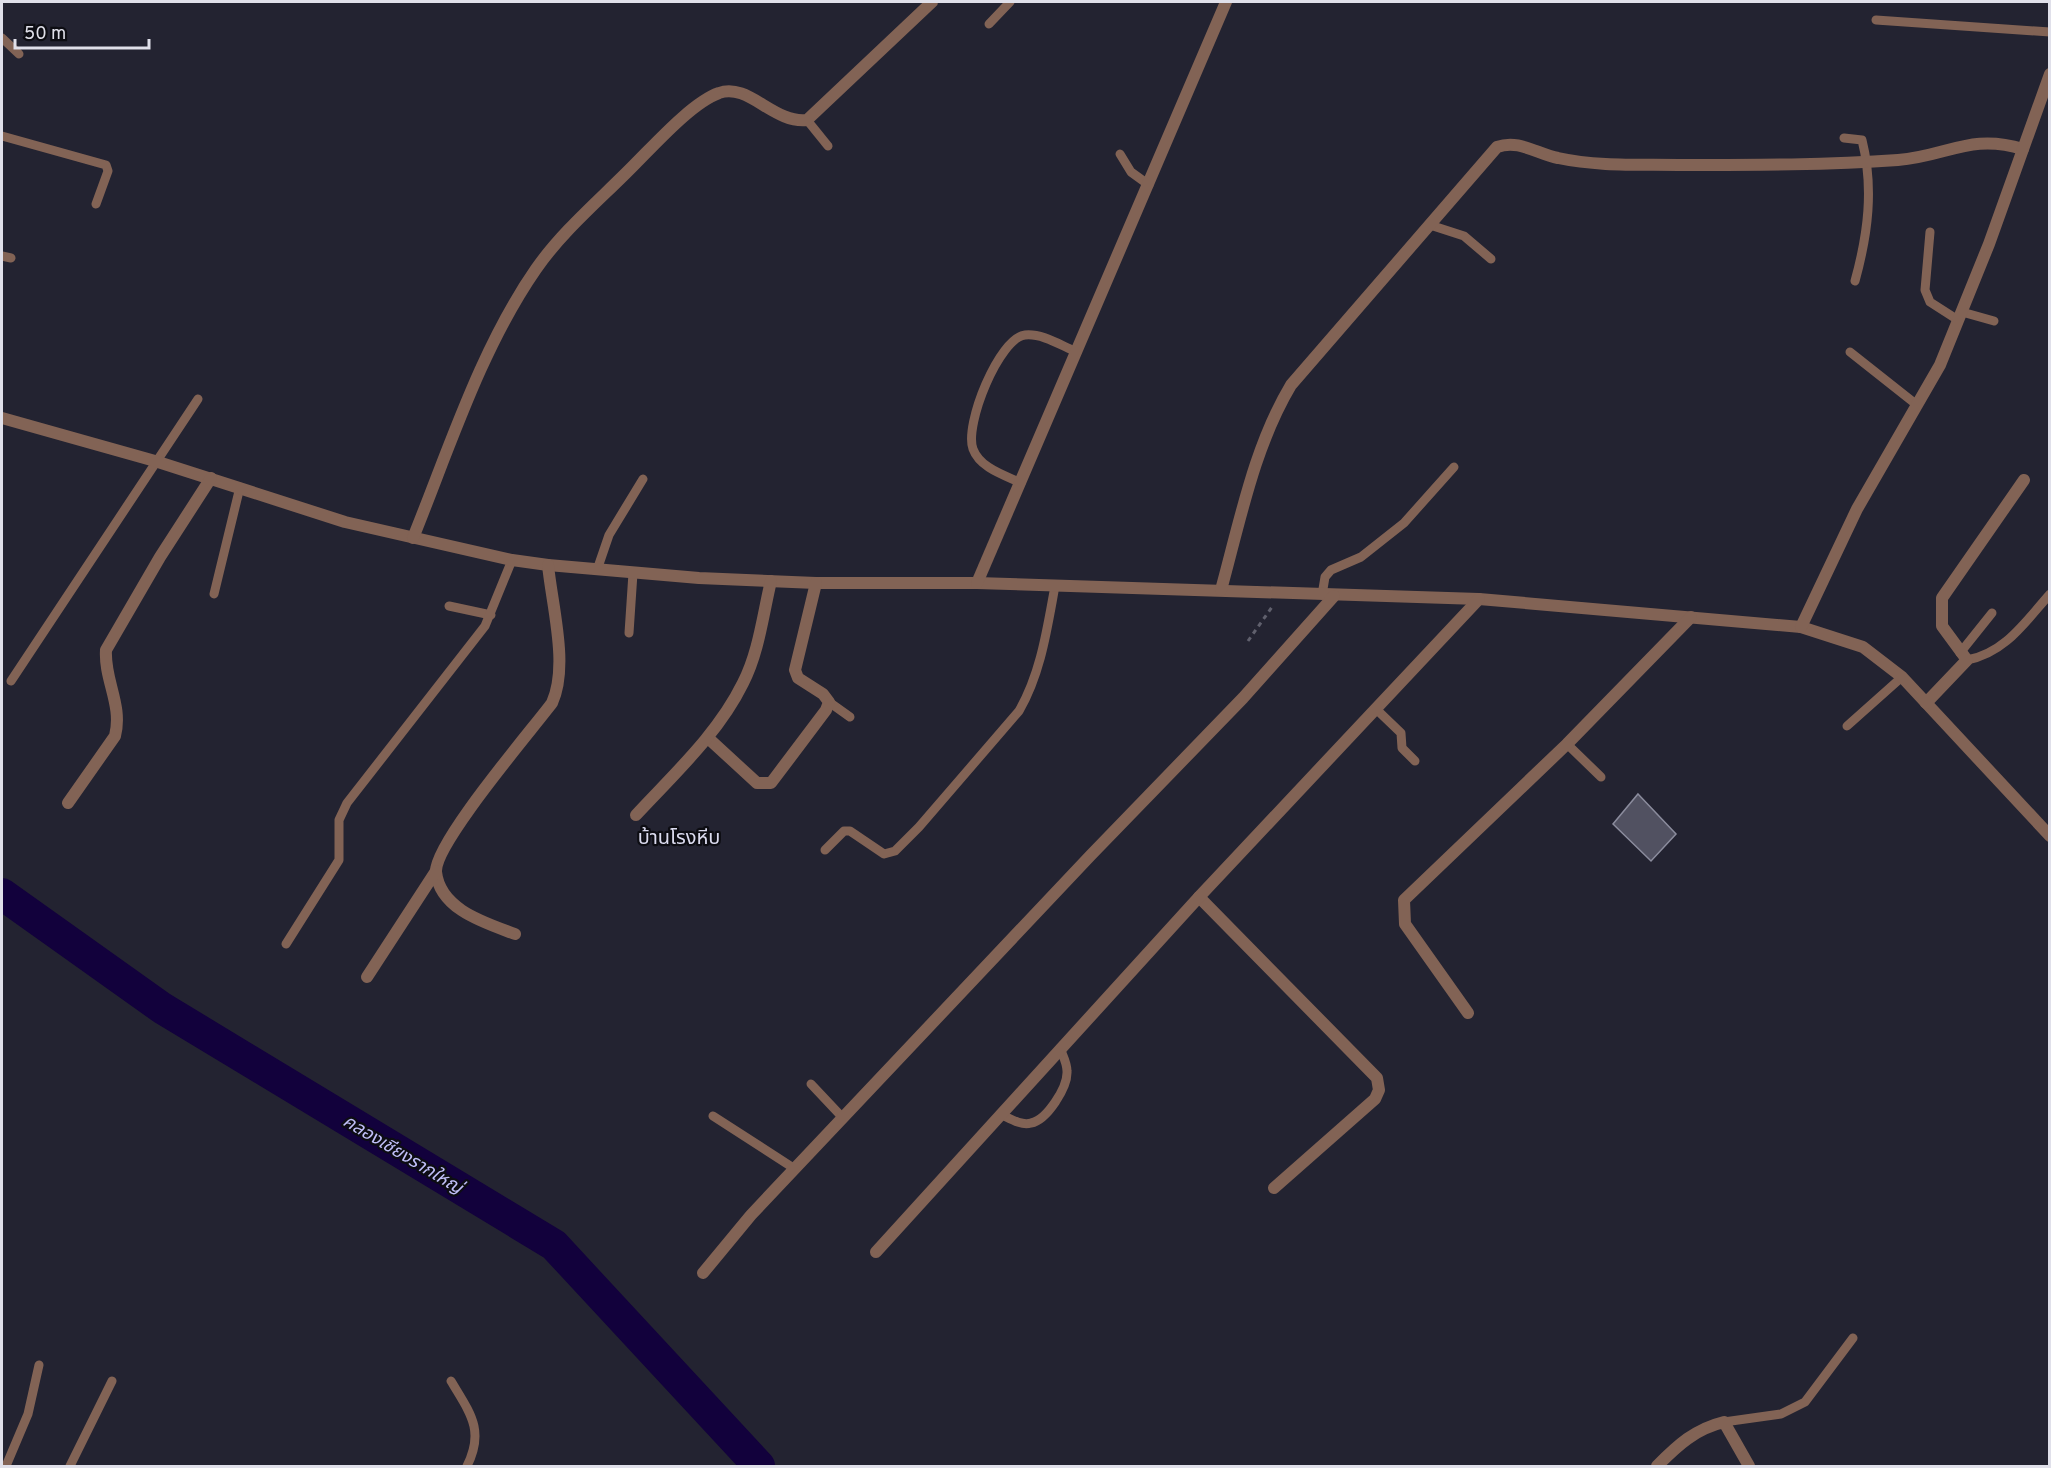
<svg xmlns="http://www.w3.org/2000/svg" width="2051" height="1468" viewBox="0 0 2051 1468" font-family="Overpass,'Noto Sans Thai',sans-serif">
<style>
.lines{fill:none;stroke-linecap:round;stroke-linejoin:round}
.river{stroke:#12013c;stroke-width:32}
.building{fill:#515161;stroke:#8b8c9d;stroke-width:1.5}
.path{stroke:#60606d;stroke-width:3;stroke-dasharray:4.5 4.5;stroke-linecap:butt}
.lane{stroke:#826355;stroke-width:9}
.street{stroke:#826355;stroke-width:12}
.labels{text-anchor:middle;stroke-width:4.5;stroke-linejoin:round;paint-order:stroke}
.water-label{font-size:18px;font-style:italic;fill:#c0bff8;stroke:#0d0d13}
.quarter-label{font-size:20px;fill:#dbdbef;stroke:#0d0d13}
</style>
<rect width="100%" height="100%" fill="#232331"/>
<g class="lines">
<path class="river" d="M2,894L162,1008L554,1245L759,1466"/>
</g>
<path class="building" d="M1638,794L1676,834L1651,861L1613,824Z"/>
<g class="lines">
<path class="path" d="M1248,641L1272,607"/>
<g class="lane">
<path d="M1876,20L2050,32"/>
<path d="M989,24L1010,2"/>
<path d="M2,38L19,54"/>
<path d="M807,120L828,146"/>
<path d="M2,136L106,165L108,171L96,204"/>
<path d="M1844,138L1862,140C1874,188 1868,234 1855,281"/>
<path d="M1120,154L1131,172L1149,185"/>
<path d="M1430,225L1464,236L1491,259"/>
<path d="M1930,232L1925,290L1930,302L1958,320"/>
<path d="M2,256L11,258"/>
<path d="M1962,312L1994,321"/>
<path d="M1850,352L1917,405"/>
<path d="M1021,483C1004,475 980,468 973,449C964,425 999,338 1025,335C1042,333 1062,346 1077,352"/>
<path d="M597,570L609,535L643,479"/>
<path d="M214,594L240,487"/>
<path d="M1322,595L1325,577L1331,570L1361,557L1404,523L1454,467"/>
<path d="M449,606L491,615"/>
<path d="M629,633L633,573"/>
<path d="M1960,653L1992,613"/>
<path d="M1967,660C2005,653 2025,622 2050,594"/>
<path d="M11,681L198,399"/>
<path d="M829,702L850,717"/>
<path d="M1375,708L1401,733L1402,748L1415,761"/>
<path d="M1847,726L1902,677"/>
<path d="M1567,744L1601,777"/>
<path d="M825,850L844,831H850L884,854L895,851L919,827L1019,711C1041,673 1047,629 1055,586"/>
<path d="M286,944L339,860V820L347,803L485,626L512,560"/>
<path d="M811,1084L843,1118"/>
<path d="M1000,1114C1009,1118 1021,1126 1031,1123C1047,1120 1068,1087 1067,1071C1067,1063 1063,1056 1060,1048"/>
<path d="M713,1116L795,1169"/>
<path d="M451,1381C470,1413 485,1430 467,1466"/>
<path d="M1724,1422L1781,1414L1805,1402L1853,1338"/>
<path d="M6,1466L28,1414L39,1365"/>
<path d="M70,1466L112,1381"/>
</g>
<g class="street">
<path d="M2,418L155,461L345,522L512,560L548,565L699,578L816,583H977L1479,599L1801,627L1863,647L1902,677L2050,836"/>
<path d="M413,538C449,449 481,348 536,269C563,230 603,197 636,163C656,143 693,102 719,93C748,82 774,124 807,120L932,2"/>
<path d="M977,583L1226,2"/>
<path d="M1221,590C1240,521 1254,447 1291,385L1497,147C1519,139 1537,154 1558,158C1600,167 1643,164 1685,165C1757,165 1827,165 1898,160C1948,156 1970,133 2023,149"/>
<path d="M1801,627L1857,509L1940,365L1989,244L2050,74"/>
<path d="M1926,703L1967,660L1942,626V598L2024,480"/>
<path d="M708,738L757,783H771L826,710L829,702L823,694L798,678L795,670L816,583"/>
<path d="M68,803L115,736C123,705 104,680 106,650L160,557L211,478"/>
<path d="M636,815C674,774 718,734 743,683C759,652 763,614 771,581"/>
<path d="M1199,897L1377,1078L1379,1090L1375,1099L1274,1188"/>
<path d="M515,934C486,923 440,910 436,872C434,844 531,731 552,703C569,666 552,606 548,565"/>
<path d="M367,977L436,871"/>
<path d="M1468,1013L1405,924L1404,900L1567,744L1691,617"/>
<path d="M876,1252L1199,897L1479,599"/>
<path d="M703,1273L751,1215L1090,856L1243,698L1334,596"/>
<path d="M1657,1466C1678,1445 1695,1429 1724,1422L1749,1466"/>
</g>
</g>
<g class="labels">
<g class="water-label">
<text transform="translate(403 1154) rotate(31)" y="6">คลองเชียงรากใหญ่</text>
</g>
<g class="quarter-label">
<text x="679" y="844">บ้านโรงหีบ</text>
</g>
</g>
<rect width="2051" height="1468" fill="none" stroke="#e0e0ea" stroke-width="6"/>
<path d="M15 39v9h134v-9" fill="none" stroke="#e0e0ea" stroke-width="3"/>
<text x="24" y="39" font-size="18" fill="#e0e0ea" stroke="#0d0d13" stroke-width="4.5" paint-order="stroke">50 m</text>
</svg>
